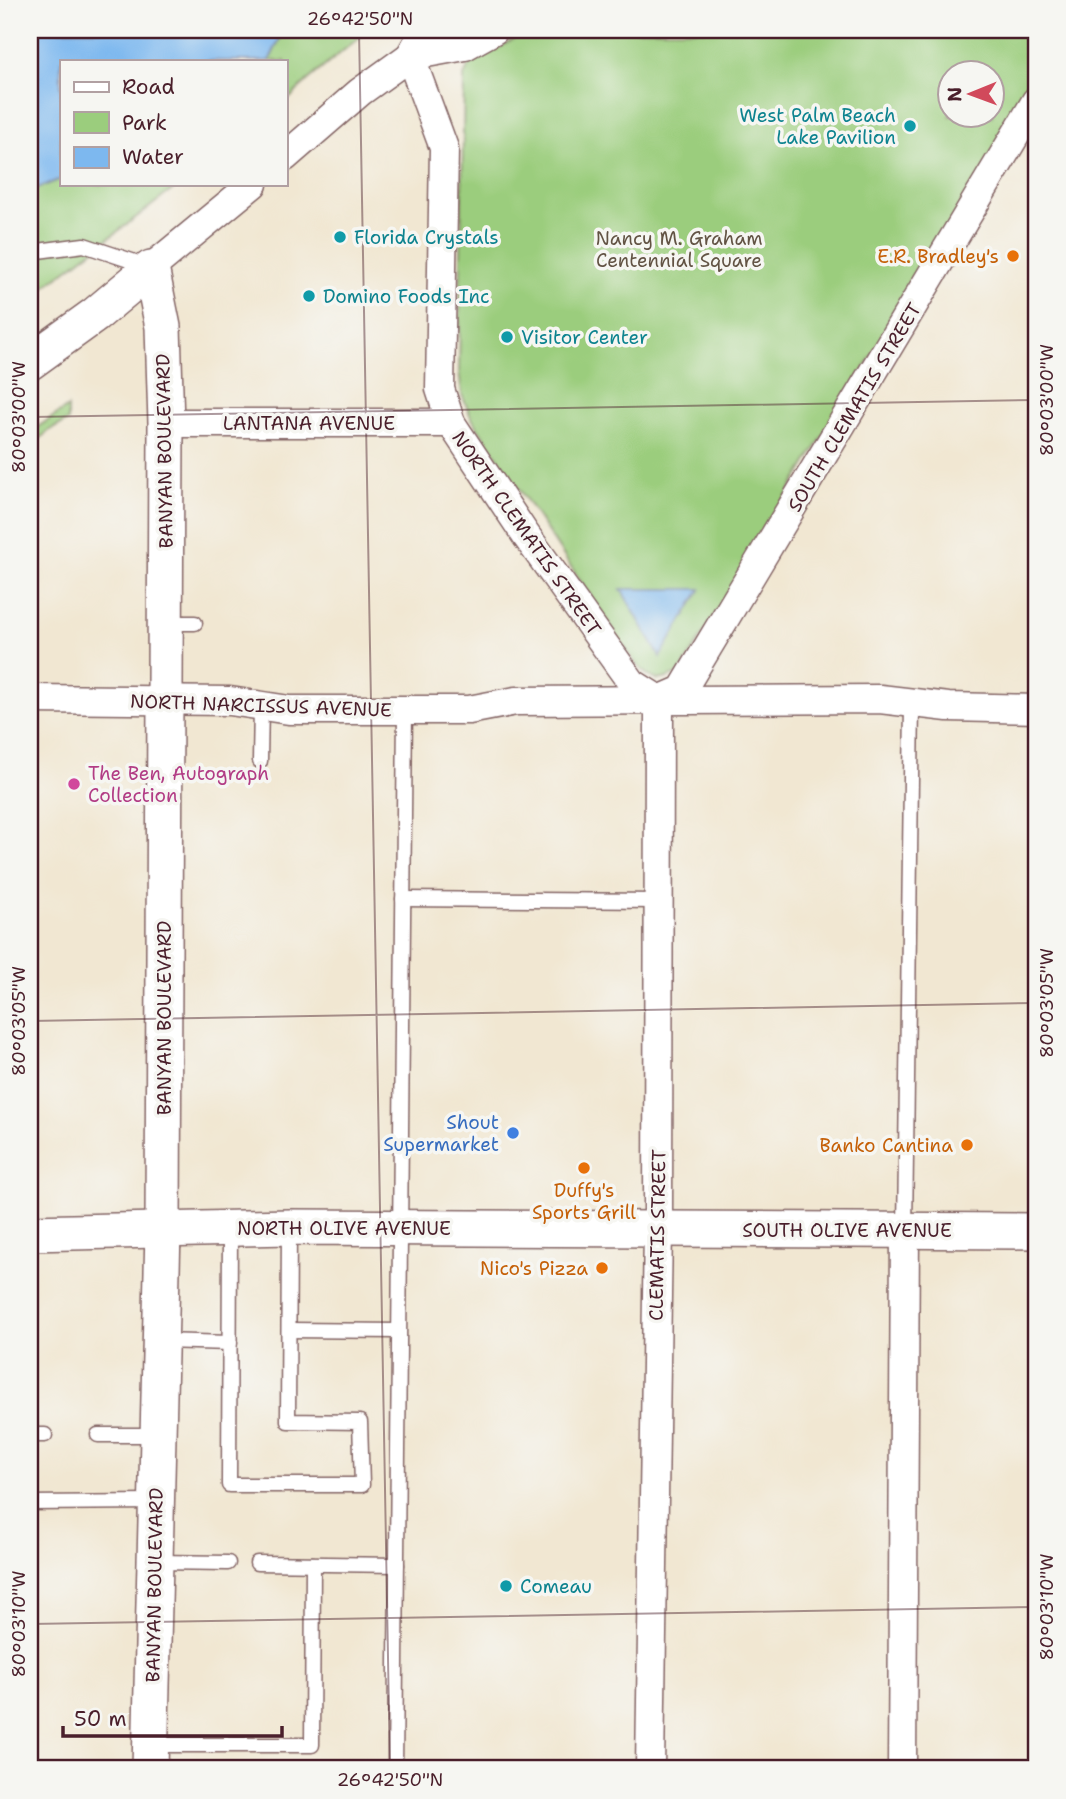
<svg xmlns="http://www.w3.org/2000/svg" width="1066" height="1799" viewBox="0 0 1066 1799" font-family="'Shantell Sans',sans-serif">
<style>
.green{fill:#9bcd7d;stroke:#727654;stroke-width:2;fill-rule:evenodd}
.water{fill:#7db8ef;stroke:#646c8d;stroke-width:2}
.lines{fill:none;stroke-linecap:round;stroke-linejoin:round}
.service-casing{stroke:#846565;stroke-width:17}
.minor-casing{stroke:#846565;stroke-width:31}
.tertiary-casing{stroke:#846565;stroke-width:38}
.service{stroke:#fff;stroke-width:14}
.minor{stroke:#fff;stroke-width:28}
.tertiary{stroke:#fff;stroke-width:35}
.ticks{fill:none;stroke:#4a1f2b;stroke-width:2;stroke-opacity:0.45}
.culture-dot{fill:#0f9aa8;stroke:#f6f6f2;stroke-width:2.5}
.food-dot{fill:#e8710a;stroke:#f6f6f2;stroke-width:2.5}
.hotel-dot{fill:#d1479c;stroke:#f6f6f2;stroke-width:2.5}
.shop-dot{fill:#3f7fe0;stroke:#f6f6f2;stroke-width:2.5}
.labels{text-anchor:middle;stroke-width:7;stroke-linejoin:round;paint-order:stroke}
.culture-label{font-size:19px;fill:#0d838f;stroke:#f6f6f2;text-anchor:start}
.park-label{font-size:19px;fill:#625344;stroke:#f6f6f2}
.food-label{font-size:19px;fill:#c56008;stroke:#f6f6f2;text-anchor:end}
.street-label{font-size:19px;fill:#4a1f2b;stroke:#f6f6f2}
.hotel-label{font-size:19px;fill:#b23c85;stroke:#f6f6f2;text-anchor:start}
.shop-label{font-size:19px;fill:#366cbe;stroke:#f6f6f2;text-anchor:end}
.neatline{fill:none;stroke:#4a1f2b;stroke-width:2.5}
.ticks-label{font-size:18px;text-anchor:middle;fill:#4a1f2b}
</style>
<rect width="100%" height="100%" fill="#f6f6f2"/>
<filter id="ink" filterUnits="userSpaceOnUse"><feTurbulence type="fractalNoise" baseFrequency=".0143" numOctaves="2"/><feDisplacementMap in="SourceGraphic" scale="14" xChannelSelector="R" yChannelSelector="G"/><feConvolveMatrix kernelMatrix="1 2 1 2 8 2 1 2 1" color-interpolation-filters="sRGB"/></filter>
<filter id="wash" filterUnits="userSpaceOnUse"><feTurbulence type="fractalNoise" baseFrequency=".00686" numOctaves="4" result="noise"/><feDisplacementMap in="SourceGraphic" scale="28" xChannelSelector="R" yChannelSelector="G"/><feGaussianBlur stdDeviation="1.57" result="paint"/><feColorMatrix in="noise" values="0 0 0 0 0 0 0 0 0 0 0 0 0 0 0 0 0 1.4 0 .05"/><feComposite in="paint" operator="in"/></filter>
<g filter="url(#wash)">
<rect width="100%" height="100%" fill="#f1e7d2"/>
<g class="green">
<path d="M284,30H368L307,81L285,103V61H269Z"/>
<path d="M530,30H1036V85L680,672C658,684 653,682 636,664L471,417L462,395L459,372L464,76L469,65ZM950,74H992V116H950Z"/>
<path d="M61,179V184H180L30,298V191Z"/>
<path d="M68,407V421L50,430L30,447V432Z"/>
</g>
<g class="water">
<path d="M30,30H284L269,61H61V179L30,191Z"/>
<path d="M621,589H701L660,657Z"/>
</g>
</g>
<g filter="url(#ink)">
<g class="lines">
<g class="service-casing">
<g id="service">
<path d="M30,252L84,245L150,267"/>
<path d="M166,623H195"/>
<path d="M260,761L261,705"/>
<path d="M403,899L659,901"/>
<path d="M230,1229L229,1485H362L360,1422L288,1421L289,1227"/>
<path d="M905,1230L912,704"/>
<path d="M289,1330L398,1331"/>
<path d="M161,1341L230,1343"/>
<path d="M30,1435H45"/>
<path d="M98,1435H157"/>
<path d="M30,1503L155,1502"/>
<path d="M156,1562L228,1563"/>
<path d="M257,1563L397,1565"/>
<path d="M151,1745H312L313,1564"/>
<path d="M395,1769L405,710"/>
</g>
</g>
<g class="minor-casing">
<g id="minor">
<path d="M410,56L444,148L440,389L451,423L525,534L632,683L659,700"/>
<path d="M410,56L465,46L494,30"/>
<path d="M285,157L360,92L410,56L425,30"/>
<path d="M151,268L253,184"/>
<path d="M166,423H451"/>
<path d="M30,699L230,701L289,710H469L516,701L880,699L948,707L1036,709"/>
<path d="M659,700L682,690L1036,101"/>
<path d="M650,1769L658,1228L659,700"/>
<path d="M902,1769L905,1230"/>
</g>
</g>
<g class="tertiary-casing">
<g id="tertiary">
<path d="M30,362L95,315L151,268L163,327L166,423L163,1230L150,1769"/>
<path d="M30,1233L289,1227L1036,1231"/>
</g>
</g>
<use href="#service" class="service"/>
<use href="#minor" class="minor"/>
<use href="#tertiary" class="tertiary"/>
</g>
</g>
<path class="ticks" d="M359,30L390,1769M1031,30L1036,306M30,417L1036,400M30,1021L1036,1003M30,1624L1036,1607"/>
<g class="culture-dot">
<circle cx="910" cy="126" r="7"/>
<circle cx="340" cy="237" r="7"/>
<circle cx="309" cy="296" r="7"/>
<circle cx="507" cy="337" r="7"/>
<circle cx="506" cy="1586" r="7"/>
</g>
<g class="food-dot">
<circle cx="1013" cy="256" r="7"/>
<circle cx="967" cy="1145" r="7"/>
<circle cx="584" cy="1168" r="7"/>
<circle cx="602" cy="1268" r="7"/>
</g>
<circle class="hotel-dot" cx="74" cy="784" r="7"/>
<circle class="shop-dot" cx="513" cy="1133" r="7"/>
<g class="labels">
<g class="culture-label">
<text x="896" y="122" text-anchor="end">West Palm Beach<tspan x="896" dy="22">Lake Pavilion</tspan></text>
<text x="354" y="244">Florida Crystals</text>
<text x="323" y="303">Domino Foods Inc</text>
<text x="521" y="344">Visitor Center</text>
<text x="520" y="1593">Comeau</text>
</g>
<g class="park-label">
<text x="679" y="245">Nancy M. Graham<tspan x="679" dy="22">Centennial Square</tspan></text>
</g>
<g class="food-label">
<text x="999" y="263">E.R. Bradley's</text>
<text x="953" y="1152">Banko Cantina</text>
<text x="584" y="1197" text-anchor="middle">Duffy's<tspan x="584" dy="22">Sports Grill</tspan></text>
<text x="588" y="1275">Nico's Pizza</text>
</g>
<g class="street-label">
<text transform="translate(854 407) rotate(-59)" y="7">SOUTH CLEMATIS STREET</text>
<text x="309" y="430">LANTANA AVENUE</text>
<text transform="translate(164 451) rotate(-91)" y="7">BANYAN BOULEVARD</text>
<text transform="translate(527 533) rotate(55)" y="7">NORTH CLEMATIS STREET</text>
<text transform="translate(261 705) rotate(2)" y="7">NORTH NARCISSUS AVENUE</text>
<text transform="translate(164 1018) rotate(-90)" y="7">BANYAN BOULEVARD</text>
<text x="344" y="1235">NORTH OLIVE AVENUE</text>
<text x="847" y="1237">SOUTH OLIVE AVENUE</text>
<text transform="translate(657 1235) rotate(-89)" y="7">CLEMATIS STREET</text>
<text transform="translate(154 1585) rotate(-89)" y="7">BANYAN BOULEVARD</text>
</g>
<g class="hotel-label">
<text x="88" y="780">The Ben, Autograph<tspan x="88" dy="22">Collection</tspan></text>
</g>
<g class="shop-label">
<text x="499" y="1129">Shout<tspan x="499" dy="22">Supermarket</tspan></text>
</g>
</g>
<rect width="1066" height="1799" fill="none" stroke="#f6f6f2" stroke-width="77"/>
<rect x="60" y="60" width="228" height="126" fill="#f6f6f2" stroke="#b1a0a2" stroke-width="2"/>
<rect x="74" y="82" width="35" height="10" fill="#ffffff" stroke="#b1a0a2" stroke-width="2"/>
<text x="122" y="94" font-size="21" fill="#4a1f2b">Road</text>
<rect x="74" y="112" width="35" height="21" fill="#9bcd7d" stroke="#b1a0a2" stroke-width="2"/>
<text x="122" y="130" font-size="21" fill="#4a1f2b">Park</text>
<rect x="74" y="147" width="35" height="21" fill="#7db8ef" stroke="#b1a0a2" stroke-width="2"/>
<text x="122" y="164" font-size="21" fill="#4a1f2b">Water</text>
<g transform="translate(971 94) rotate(269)"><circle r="33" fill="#f6f6f2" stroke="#b1a0a2" stroke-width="2"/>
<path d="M0-5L12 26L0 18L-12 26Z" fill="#d1495b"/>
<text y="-10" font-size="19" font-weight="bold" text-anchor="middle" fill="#4a1f2b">N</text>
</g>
<path d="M63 1726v10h219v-10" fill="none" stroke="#4a1f2b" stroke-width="3.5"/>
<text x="74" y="1726" font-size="21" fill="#4a1f2b" stroke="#f6f6f2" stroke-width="5" paint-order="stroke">50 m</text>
<rect x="38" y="38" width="990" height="1722" class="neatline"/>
<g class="ticks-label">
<text x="360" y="25">26°42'50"N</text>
<text transform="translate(1047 400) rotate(-90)" y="6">80°03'00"W</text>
<text transform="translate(19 417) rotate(-90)" y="6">80°03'00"W</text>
<text transform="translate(1047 1003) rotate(-90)" y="6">80°03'05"W</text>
<text transform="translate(19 1021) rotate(-90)" y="6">80°03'05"W</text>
<text transform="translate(1047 1607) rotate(-90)" y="6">80°03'10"W</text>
<text transform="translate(19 1624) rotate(-90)" y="6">80°03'10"W</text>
<text x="390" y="1786">26°42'50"N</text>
</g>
</svg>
